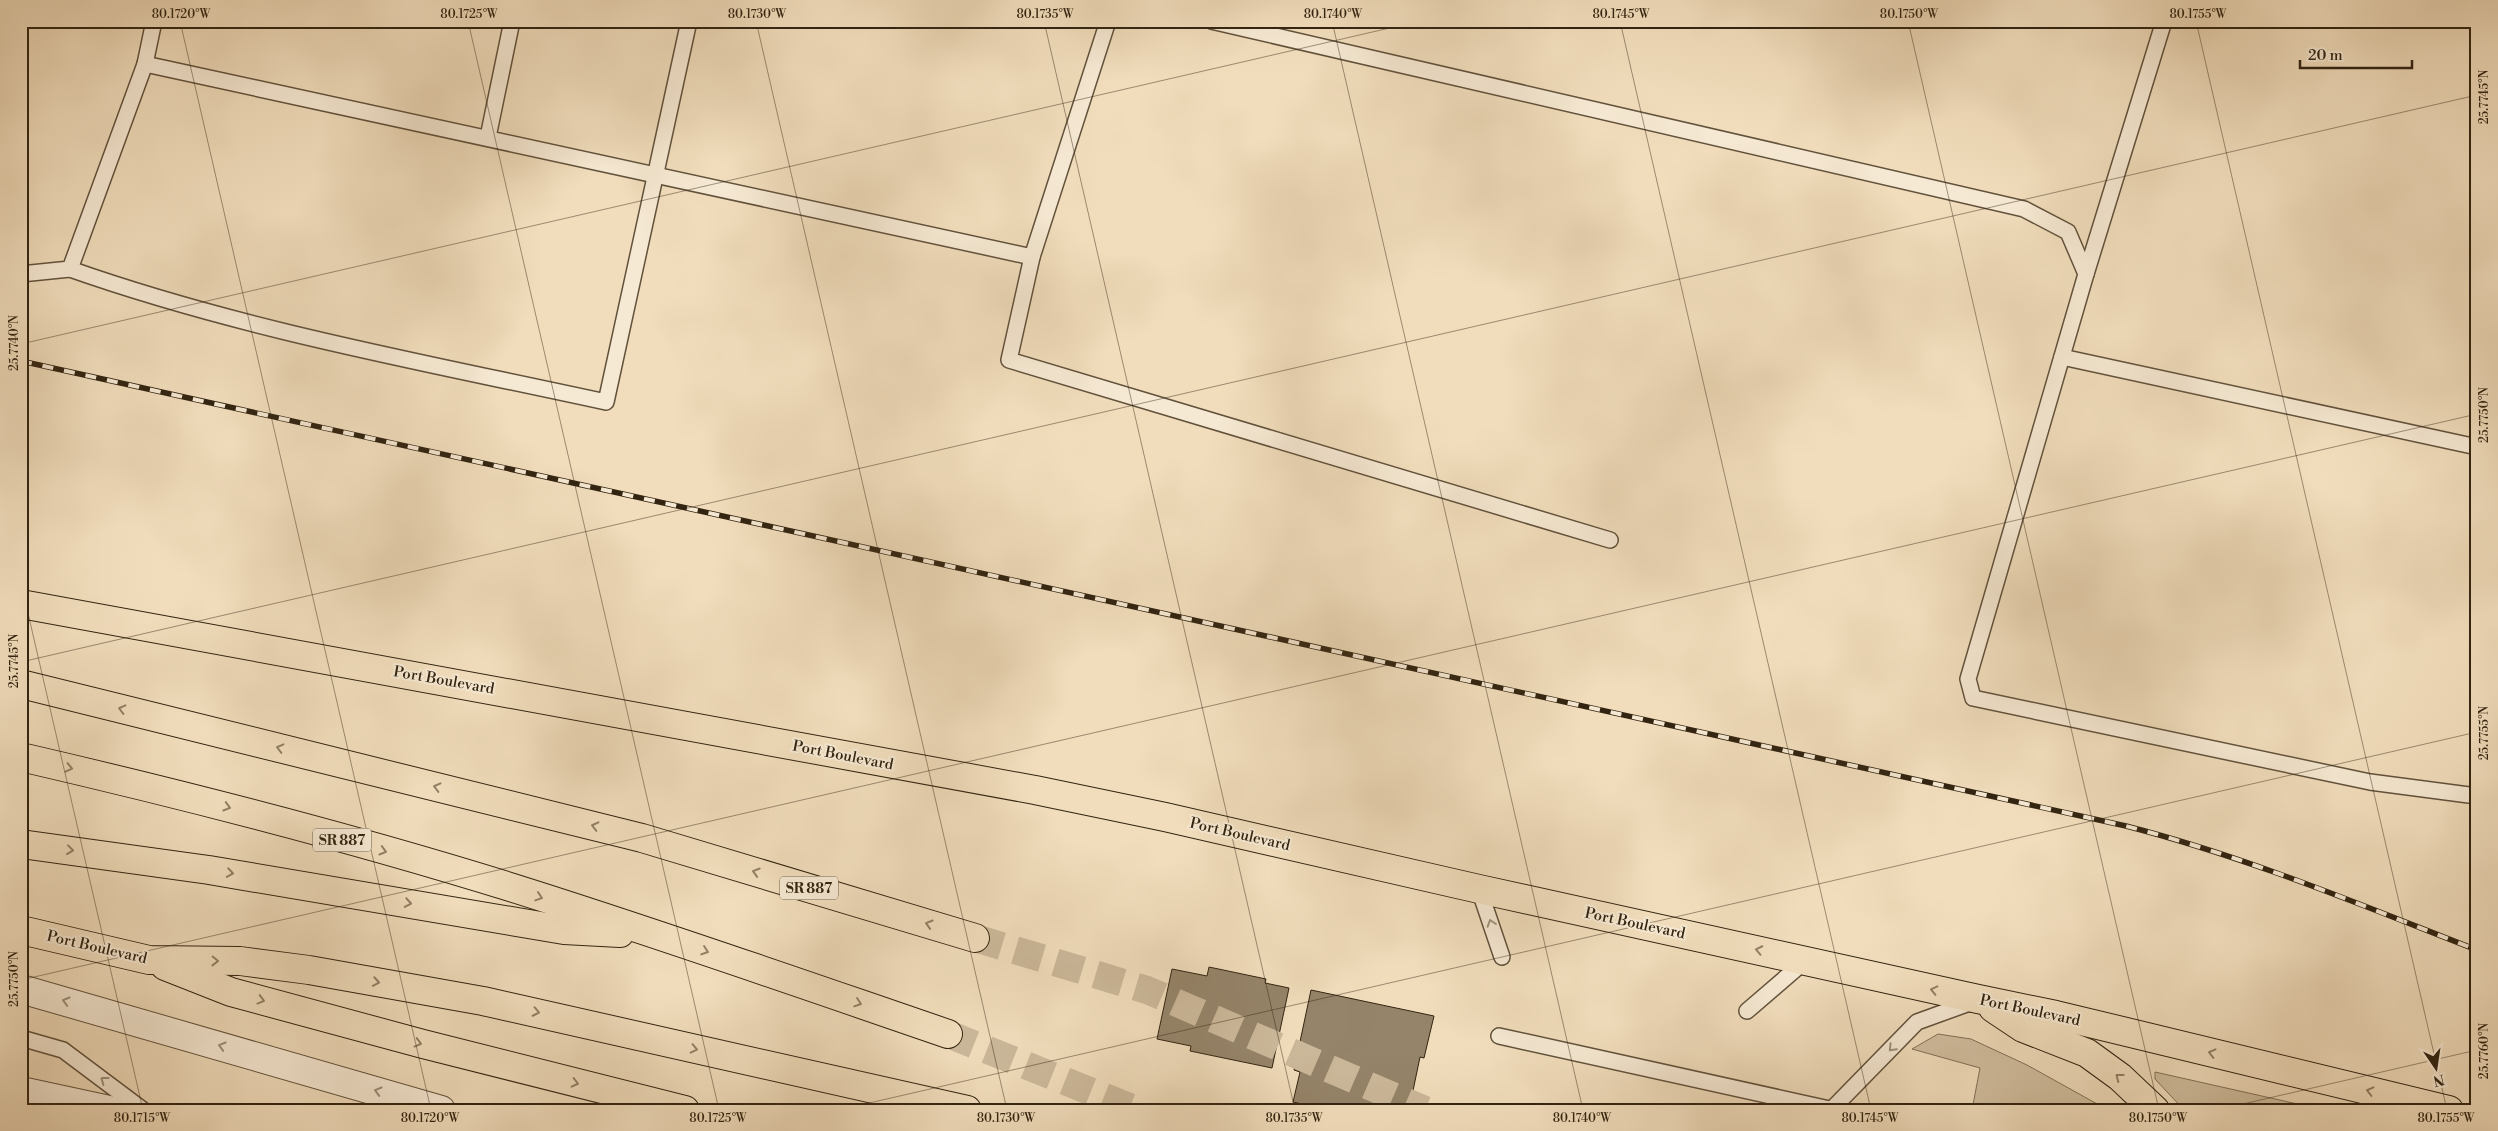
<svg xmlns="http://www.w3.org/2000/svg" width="2498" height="1131" viewBox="0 0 2498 1131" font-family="'Libre Bodoni',serif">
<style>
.green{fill:#d1be9f;stroke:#827158}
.building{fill:#95846a;stroke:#322411}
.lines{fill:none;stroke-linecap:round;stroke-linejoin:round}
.motorway-tunnel{stroke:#cbb89a;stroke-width:28;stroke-dasharray:28 14;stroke-linecap:butt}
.service-casing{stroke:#62523c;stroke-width:18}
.tertiary-casing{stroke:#62523c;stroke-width:30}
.primary-casing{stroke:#322411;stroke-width:30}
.motorway-casing{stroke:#322411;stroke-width:30}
.service{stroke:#f6e9d3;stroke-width:15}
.tertiary{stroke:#f6e9d3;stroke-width:28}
.primary{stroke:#f1ddbc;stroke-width:28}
.motorway{stroke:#f1ddbc;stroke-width:28}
.rail-casing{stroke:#322411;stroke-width:5.5}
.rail{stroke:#f6e9d3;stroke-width:4;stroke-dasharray:11;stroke-linecap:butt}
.oneway{stroke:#928066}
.oneway2{stroke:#9e907c}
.ticks{fill:none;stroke:#322411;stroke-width:1;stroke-opacity:0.45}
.labels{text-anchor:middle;stroke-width:4;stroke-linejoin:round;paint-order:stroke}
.shield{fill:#f6e9d3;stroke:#6d5f4b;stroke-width:1}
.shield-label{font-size:14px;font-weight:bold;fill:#322411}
.street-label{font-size:15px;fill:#322411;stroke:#f6e9d3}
.neatline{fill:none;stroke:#322411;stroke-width:2}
.ticks-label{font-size:12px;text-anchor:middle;fill:#322411}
</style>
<rect width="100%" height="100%" fill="#f1ddbc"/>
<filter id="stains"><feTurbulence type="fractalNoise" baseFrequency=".004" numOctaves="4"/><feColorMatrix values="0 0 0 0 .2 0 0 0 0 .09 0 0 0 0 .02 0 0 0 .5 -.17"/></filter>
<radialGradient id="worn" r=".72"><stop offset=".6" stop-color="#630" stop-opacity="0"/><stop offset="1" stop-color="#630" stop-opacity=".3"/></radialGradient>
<g class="green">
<path d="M1938,1034L1971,1039L2027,1065L2108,1110H1972L1980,1068L1912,1049Z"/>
<path d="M2155,1072L2324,1110H2184L2155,1079Z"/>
</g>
<g class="building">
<path d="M1209,967L1266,979L1265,983L1289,988L1272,1068L1190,1051L1191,1046L1157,1039L1172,969L1207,976Z"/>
<path d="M1311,990L1434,1016L1424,1058L1420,1057L1409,1110L1355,1108V1110H1329L1293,1102L1300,1072L1294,1070Z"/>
</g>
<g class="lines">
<g class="motorway-tunnel">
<path d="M975,938L1147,990L1425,1110"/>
<path d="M948,1034L1137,1110"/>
</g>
<g class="service-casing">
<g id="service">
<path d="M1108,21L1032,257L1009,360L1610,540"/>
<path d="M1211,21L2024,209L2068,232L2086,274L1968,679L1973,698L2370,782L2469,795L2477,794"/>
<path d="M145,64L1032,257"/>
<path d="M488,137L512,21"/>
<path d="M70,269C243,330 427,363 606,402L689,21"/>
<path d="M21,274L70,269L145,64L154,21"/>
<path d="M2086,274L2164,21"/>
<path d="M2062,357L2477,447"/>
<path d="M1479,889L1502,957"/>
<path d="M1747,1011L1805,961"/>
<path d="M1499,1036L1834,1110"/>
<path d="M21,1038L63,1050L143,1110"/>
<path d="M1832,1109L1917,1022L1975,1001"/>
</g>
</g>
<g class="tertiary-casing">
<g id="tertiary">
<path d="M21,989L441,1110"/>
<path d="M21,1091L109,1110"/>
</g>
</g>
<g class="primary-casing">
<g id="primary">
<path d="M21,604L1035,790L1165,817L1479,889L1978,999L2056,1015L2449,1110"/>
<path d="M21,930L149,960L240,961L309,970L483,1001L967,1110"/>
<path d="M165,966L231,992L423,1044L685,1110"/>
<path d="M1993,1008L2023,1028L2087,1053L2120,1077L2155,1110"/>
</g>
</g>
<g class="motorway-casing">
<g id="motorway">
<path d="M21,684L642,838L975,938"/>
<path d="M21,757C185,795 349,837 510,887C657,933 802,984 948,1034"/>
<path d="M21,844L209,870L564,930L620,933"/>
</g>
</g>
<use href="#service" class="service"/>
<use href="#tertiary" class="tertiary"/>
<use href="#primary" class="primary"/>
<use href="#motorway" class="motorway"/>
<g class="rail-casing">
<path id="rail" d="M21,361L2126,826C2247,857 2361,905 2477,950"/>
</g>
<use href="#rail" class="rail"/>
</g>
<defs><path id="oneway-chevron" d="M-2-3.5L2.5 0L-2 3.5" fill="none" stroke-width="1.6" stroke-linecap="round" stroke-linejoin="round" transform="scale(1.25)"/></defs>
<g class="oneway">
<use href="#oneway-chevron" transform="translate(122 709) rotate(-166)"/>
<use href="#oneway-chevron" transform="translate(280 748) rotate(-166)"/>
<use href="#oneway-chevron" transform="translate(69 768) rotate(13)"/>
<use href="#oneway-chevron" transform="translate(437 787) rotate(-166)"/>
<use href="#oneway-chevron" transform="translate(227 807) rotate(16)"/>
<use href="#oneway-chevron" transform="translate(595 826) rotate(-166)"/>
<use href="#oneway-chevron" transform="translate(70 850) rotate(7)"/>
<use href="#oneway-chevron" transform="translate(383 851) rotate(16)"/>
<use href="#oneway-chevron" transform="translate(756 872) rotate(-163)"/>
<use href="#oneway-chevron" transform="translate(230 873) rotate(9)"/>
<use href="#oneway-chevron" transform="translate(539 897) rotate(18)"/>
<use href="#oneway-chevron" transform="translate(408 903) rotate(10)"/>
<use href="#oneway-chevron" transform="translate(929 924) rotate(-163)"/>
<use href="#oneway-chevron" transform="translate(1759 950) rotate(-168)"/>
<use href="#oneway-chevron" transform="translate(705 951) rotate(19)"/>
<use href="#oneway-chevron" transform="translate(215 961) rotate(1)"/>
<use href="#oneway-chevron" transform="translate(376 982) rotate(10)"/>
<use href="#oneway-chevron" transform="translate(1934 990) rotate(-167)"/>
<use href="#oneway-chevron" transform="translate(261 1000) rotate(15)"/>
<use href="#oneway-chevron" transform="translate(858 1003) rotate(19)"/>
<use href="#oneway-chevron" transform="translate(536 1012) rotate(12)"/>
<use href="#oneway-chevron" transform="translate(418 1043) rotate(15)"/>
<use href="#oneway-chevron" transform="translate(694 1049) rotate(13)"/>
<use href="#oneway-chevron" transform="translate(2212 1053) rotate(-166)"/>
<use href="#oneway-chevron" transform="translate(2119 1077) rotate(-142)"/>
<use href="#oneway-chevron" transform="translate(575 1083) rotate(14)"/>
<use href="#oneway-chevron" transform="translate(2370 1091) rotate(-166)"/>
</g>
<g class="oneway2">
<use href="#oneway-chevron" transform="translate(1491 923) rotate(-108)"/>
<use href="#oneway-chevron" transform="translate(66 1001) rotate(-164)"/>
<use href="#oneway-chevron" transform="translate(222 1046) rotate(-164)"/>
<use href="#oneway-chevron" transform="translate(1892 1048) rotate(134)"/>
<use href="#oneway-chevron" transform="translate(104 1080) rotate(-143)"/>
<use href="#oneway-chevron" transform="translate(378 1091) rotate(-164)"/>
</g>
<path class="ticks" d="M180,21L431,1110M468,21L719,1110M756,21L1007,1110M1044,21L1295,1110M1332,21L1583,1110M1620,21L1871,1110M1908,21L2159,1110M2196,21L2447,1110M21,26L42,21M21,344L1420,21M21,583L143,1110M21,662L2477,95M21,980L2477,414M839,1110L2477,732M2217,1110L2477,1050"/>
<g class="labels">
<g class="shield">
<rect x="313" y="828.5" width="58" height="23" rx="4"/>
<rect x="780" y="876.5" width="58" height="23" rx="4"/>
</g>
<g class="shield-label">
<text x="342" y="845">SR 887</text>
<text x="809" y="893">SR 887</text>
</g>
<g class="street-label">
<text transform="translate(444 680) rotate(10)" y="5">Port Boulevard</text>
<text transform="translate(843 755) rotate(11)" y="5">Port Boulevard</text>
<text transform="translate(1240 834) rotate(13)" y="5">Port Boulevard</text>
<text transform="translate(1635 923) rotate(12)" y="5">Port Boulevard</text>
<text transform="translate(97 947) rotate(13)" y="5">Port Boulevard</text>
<text transform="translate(2030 1010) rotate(12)" y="5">Port Boulevard</text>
</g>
</g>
<rect width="2498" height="1131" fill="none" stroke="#f1ddbc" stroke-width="55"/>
<g transform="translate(2436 1068) rotate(167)" stroke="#f6e9d3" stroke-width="4" paint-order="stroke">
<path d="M0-4L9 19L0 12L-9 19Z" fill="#322411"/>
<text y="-8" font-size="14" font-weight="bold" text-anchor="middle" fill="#322411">N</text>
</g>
<path d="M2300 60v8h112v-8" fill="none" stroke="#322411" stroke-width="2.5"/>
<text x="2308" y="60" font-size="15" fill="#322411" stroke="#f6e9d3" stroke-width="4" paint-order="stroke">20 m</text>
<rect x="28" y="28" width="2442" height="1076" class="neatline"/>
<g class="ticks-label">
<text x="181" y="18">80.1720°W</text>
<text x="469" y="18">80.1725°W</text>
<text x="757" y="18">80.1730°W</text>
<text x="1045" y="18">80.1735°W</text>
<text x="1333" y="18">80.1740°W</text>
<text x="1621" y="18">80.1745°W</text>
<text x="1909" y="18">80.1750°W</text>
<text x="2198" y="18">80.1755°W</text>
<text transform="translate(2484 97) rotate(-90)" y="4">25.7745°N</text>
<text transform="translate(14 343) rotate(-90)" y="4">25.7740°N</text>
<text transform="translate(2484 415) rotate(-90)" y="4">25.7750°N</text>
<text transform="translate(14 661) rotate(-90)" y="4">25.7745°N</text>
<text transform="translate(2484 733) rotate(-90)" y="4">25.7755°N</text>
<text transform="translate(14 979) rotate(-90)" y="4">25.7750°N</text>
<text transform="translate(2484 1051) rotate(-90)" y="4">25.7760°N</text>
<text x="142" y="1122">80.1715°W</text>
<text x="430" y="1122">80.1720°W</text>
<text x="718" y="1122">80.1725°W</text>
<text x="1006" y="1122">80.1730°W</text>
<text x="1294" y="1122">80.1735°W</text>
<text x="1582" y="1122">80.1740°W</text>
<text x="1870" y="1122">80.1745°W</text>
<text x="2158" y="1122">80.1750°W</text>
<text x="2446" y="1122">80.1755°W</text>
</g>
<rect width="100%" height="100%" filter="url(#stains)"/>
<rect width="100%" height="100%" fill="url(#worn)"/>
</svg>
